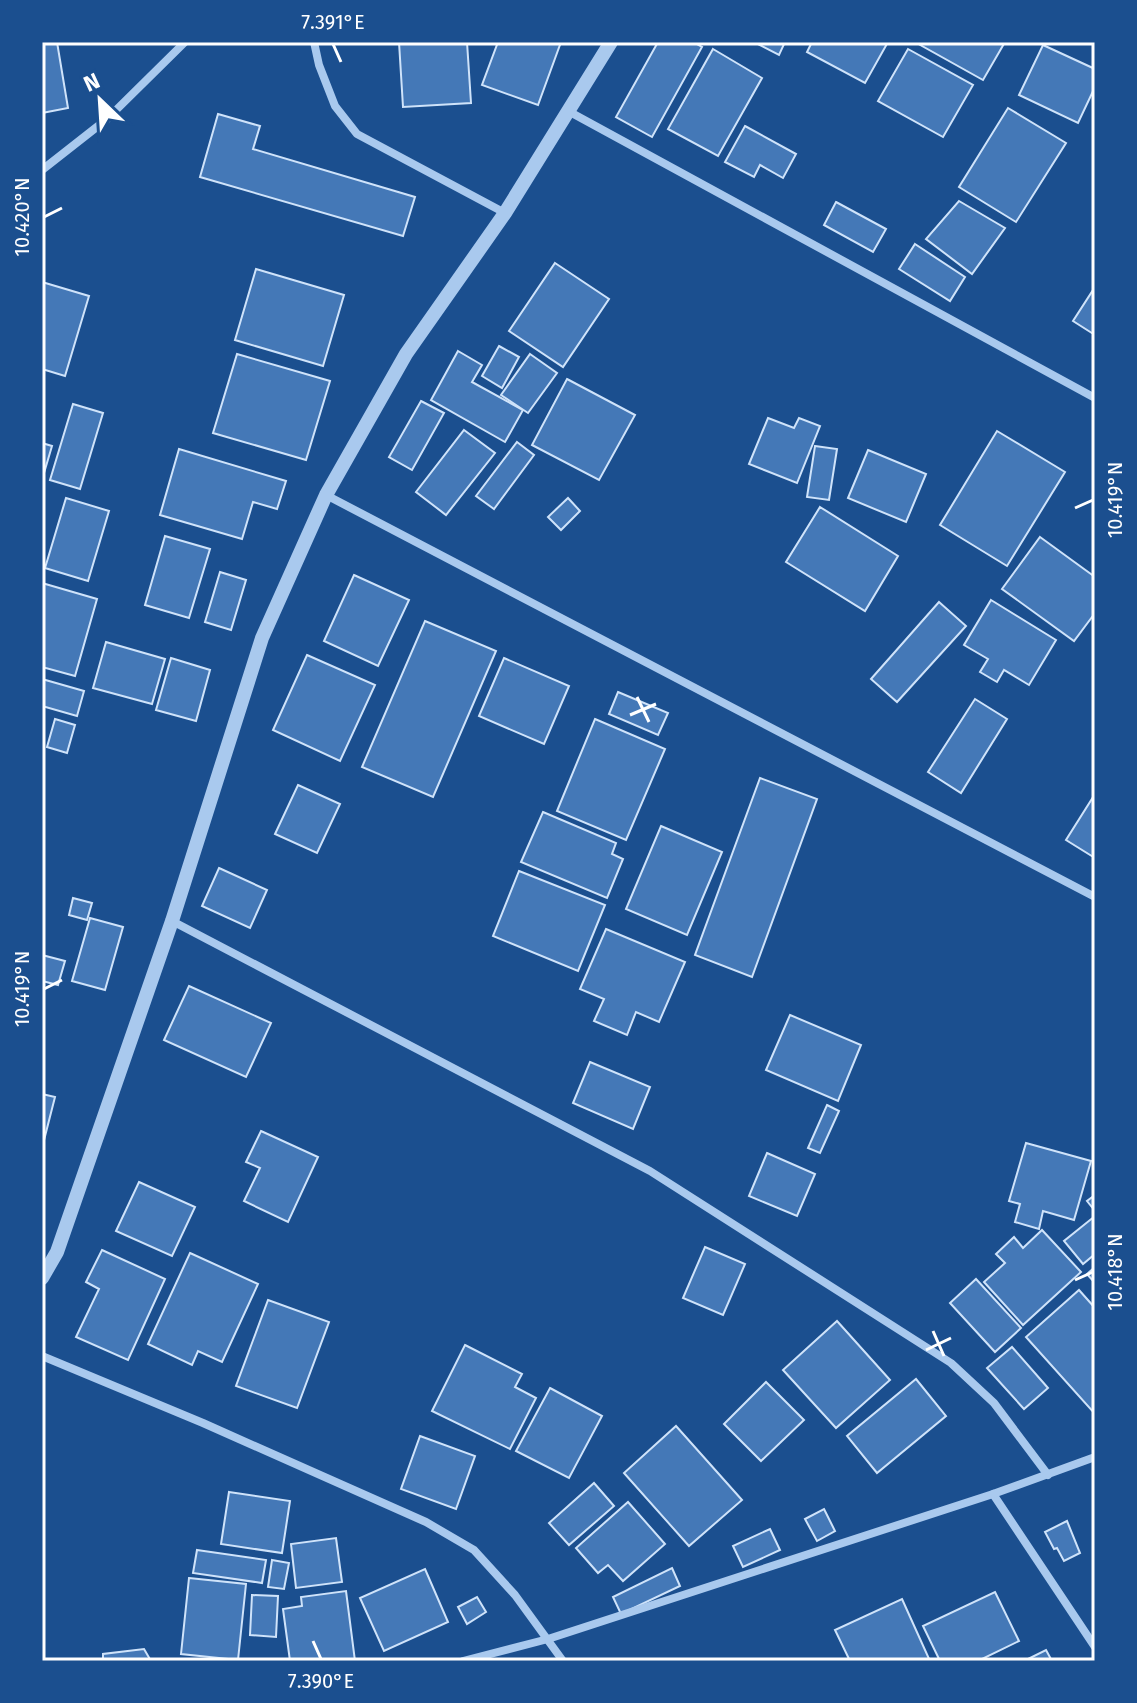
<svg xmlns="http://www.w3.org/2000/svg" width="1137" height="1703" viewBox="0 0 1137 1703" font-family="'Fira Sans',sans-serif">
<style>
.building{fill:#4478b7;stroke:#cfe3fa;stroke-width:2}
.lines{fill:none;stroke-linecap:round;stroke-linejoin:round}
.minor{stroke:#a9c9ee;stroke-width:8}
.tertiary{stroke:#a9c9ee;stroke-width:14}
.ticks{fill:none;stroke:#fff;stroke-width:3}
.neatline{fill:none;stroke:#fff;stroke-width:3}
.ticks-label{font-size:20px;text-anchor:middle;fill:#fff}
</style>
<rect width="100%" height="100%" fill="#1b4f8f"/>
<g class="building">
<path d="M42,42H57L68,108L42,113Z"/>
<path d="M399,42H467L471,103L403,107Z"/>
<path d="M498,42H561L538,105L482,85Z"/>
<path d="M658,42H693L702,47L652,137L616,117Z"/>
<path d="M754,42H785L779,55Z"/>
<path d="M812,42H888L865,83L807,52Z"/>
<path d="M915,42H1005L983,80Z"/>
<path d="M1043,45L1095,69V87L1078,123L1019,95Z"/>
<path d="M713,49L762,78L718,156L668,129Z"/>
<path d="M908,49L973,85L943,137L878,101Z"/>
<path d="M1008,108L1066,143L1016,222L959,187Z"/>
<path d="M218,114L260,126L253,149L415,197L403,236L200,177Z"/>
<path d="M745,126L796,154L783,178L760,165L754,177L725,162Z"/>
<path d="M959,201L1005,228L972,274L926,239Z"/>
<path d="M836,202L886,229L873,252L824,225Z"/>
<path d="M915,244L965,277L950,301L899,269Z"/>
<path d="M555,263L609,299L563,367L509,331Z"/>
<path d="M256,269L344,295L323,366L235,340Z"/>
<path d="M42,282L89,296L65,376L42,369Z"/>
<path d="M1095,287V335L1073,321Z"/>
<path d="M499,346L519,357L502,388L482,376Z"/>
<path d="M458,351L482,365L472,382L523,410L505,442L431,400Z"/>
<path d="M237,354L330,381L306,460L213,433Z"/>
<path d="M530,354L557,373L528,413L501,395Z"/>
<path d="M567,379L635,415L599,480L532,445Z"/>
<path d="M421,401L444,413L412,470L389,457Z"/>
<path d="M73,404L103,413L80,489L50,480Z"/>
<path d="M768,418L794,428L799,418L820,426L797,483L749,464Z"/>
<path d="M464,430L495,453L446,515L416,492Z"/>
<path d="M997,431L1065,472L1007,566L940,525Z"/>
<path d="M517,442L534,455L494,509L476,496Z"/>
<path d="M42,443L52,446L44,473H42Z"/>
<path d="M815,446L837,449L829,500L807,497Z"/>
<path d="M179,449L286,481L277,509L253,502L242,539L160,515Z"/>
<path d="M868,450L926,474L906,522L848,498Z"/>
<path d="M66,498L109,511L88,581L45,568Z"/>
<path d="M568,498L580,511L561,530L548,517Z"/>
<path d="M820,507L898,556L865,611L786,562Z"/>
<path d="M165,536L210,549L189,618L145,605Z"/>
<path d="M1040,537L1095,577V613L1074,641L1002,589Z"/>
<path d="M220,572L246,580L231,630L205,622Z"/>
<path d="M354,575L409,600L378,666L324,641Z"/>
<path d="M42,583L97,599L75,676L42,667Z"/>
<path d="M991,600L1056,640L1029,685L1004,670L997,682L980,672L988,659L964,645Z"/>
<path d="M939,602L966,626L897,702L871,679Z"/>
<path d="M425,621L496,651L433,797L362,767Z"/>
<path d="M106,642L165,659L152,704L93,688Z"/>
<path d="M307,655L375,685L340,761L273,730Z"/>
<path d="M171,658L210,670L196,721L156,710Z"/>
<path d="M504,658L569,686L544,744L479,716Z"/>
<path d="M42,679L84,691L77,716L42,706Z"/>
<path d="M618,692L668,713L658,735L609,714Z"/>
<path d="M975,699L1007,719L961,793L928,772Z"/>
<path d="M55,719L75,725L67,753L47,747Z"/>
<path d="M595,719L665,749L626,840L557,811Z"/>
<path d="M760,778L817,799L752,977L695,955Z"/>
<path d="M298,785L340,804L317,853L275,834Z"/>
<path d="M1095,794V858L1066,840Z"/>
<path d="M543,812L616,843L612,854L623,859L607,898L521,862Z"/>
<path d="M661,826L722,852L687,935L626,909Z"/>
<path d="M219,868L267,890L250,928L202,906Z"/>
<path d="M519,871L605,905L578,971L493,936Z"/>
<path d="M73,898L92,903L87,920L69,915Z"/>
<path d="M90,918L123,927L105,990L72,981Z"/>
<path d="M606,929L685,962L659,1022L636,1012L627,1035L594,1021L604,999L580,989Z"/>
<path d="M42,955L65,961L58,985L42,981Z"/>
<path d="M189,986L271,1023L246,1077L164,1040Z"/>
<path d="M790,1015L861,1045L838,1101L766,1070Z"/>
<path d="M590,1062L650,1087L633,1129L573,1103Z"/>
<path d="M42,1094L55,1097L42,1148Z"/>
<path d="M827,1105L839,1111L820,1153L808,1148Z"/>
<path d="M261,1131L318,1157L288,1222L244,1201L260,1168L246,1162Z"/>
<path d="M1026,1143L1091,1161L1074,1220L1043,1211L1039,1229L1015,1222L1020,1204L1009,1201Z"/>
<path d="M767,1153L815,1174L797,1216L749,1196Z"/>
<path d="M139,1182L195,1207L172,1256L116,1231Z"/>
<path d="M1095,1195V1211L1087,1201Z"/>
<path d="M1095,1216V1254L1083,1264L1064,1241Z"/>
<path d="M1042,1230L1081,1272L1023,1325L984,1282L1005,1263L996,1254L1014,1237L1023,1248Z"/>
<path d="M705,1247L745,1264L723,1315L683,1298Z"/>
<path d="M102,1250L165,1279L128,1360L76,1337L99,1289L86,1282Z"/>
<path d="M190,1253L258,1284L222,1362L198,1351L192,1365L148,1344Z"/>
<path d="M1095,1267V1283L1087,1274Z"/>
<path d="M976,1279L1021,1328L995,1352L950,1303Z"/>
<path d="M1079,1290L1095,1308V1414L1026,1337Z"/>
<path d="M268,1300L329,1322L297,1408L236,1386Z"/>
<path d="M837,1321L890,1380L836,1428L783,1370Z"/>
<path d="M465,1345L522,1374L515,1387L536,1398L510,1449L432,1411Z"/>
<path d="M1012,1347L1048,1388L1024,1409L987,1368Z"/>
<path d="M916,1379L946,1416L877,1473L847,1436Z"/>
<path d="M766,1382L804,1420L761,1461L724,1424Z"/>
<path d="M550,1388L602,1416L569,1478L516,1451Z"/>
<path d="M676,1426L742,1500L689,1546L624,1473Z"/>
<path d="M420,1436L475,1456L456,1509L401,1489Z"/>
<path d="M594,1483L614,1506L569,1545L549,1523Z"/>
<path d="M229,1492L290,1501L282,1553L221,1544Z"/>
<path d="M628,1502L665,1544L623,1581L608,1565L598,1573L576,1548Z"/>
<path d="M824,1509L835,1531L817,1541L805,1519Z"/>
<path d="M1067,1521L1080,1553L1064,1561L1057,1548L1054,1549L1045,1532Z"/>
<path d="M770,1529L780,1550L743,1567L733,1546Z"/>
<path d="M336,1538L342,1582L296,1588L291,1544Z"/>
<path d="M197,1550L266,1560L262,1583L193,1573Z"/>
<path d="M272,1560L289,1563L284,1589L268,1587Z"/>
<path d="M672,1568L680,1586L621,1614L613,1597Z"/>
<path d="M425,1569L448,1622L384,1651L360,1598Z"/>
<path d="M189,1578L246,1584L238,1660L181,1654Z"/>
<path d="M346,1591L355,1661H290L283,1609L302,1606L301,1597Z"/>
<path d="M995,1592L1019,1641L978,1661H940L923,1626Z"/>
<path d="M252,1595L278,1596L276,1637L250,1635Z"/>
<path d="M477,1597L486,1612L467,1624L458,1607Z"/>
<path d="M902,1599L930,1661H850L835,1630Z"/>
<path d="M144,1649L151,1661H103V1654Z"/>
<path d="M1046,1650L1052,1661H1024Z"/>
</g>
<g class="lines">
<g class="minor">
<path d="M314,42L319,65L335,106L357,134L505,213"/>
<path d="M568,111L1095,398"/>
<path d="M42,170L107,119L185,42"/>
<path d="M326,495L1095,897"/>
<path d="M172,921L650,1171L951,1363L994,1403L1048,1475"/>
<path d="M42,1356L203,1423L426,1522L474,1550L515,1595L563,1661"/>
<path d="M993,1494L1095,1647"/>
<path d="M463,1661L548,1639L993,1494L1095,1457"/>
</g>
<path class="tertiary" d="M42,1278L57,1252L172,921L262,638L326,495L406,354L505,213L611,42"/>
</g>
<path class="ticks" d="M333,44L341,62M44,217L62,208M1075,508L1093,500M637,697L649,722M630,715L656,704M44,989L62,980M1075,1280L1093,1272M933,1331L944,1356M926,1350L951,1338M313,1641L321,1659"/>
<rect width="1137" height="1703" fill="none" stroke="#1b4f8f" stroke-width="88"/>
<g transform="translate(100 100) rotate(335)" stroke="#1b4f8f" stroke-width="6" paint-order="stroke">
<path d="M0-6L14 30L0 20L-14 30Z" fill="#ffffff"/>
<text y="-12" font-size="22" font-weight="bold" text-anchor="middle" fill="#ffffff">N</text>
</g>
<rect x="44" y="44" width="1049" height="1615" class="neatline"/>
<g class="ticks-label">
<text x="333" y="29">7.391°E</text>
<text transform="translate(22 217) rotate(-90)" y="7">10.420°N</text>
<text transform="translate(1115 500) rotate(-90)" y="7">10.419°N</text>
<text transform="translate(22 989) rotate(-90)" y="7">10.419°N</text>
<text transform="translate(1115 1272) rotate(-90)" y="7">10.418°N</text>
<text x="321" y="1688">7.390°E</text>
</g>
</svg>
